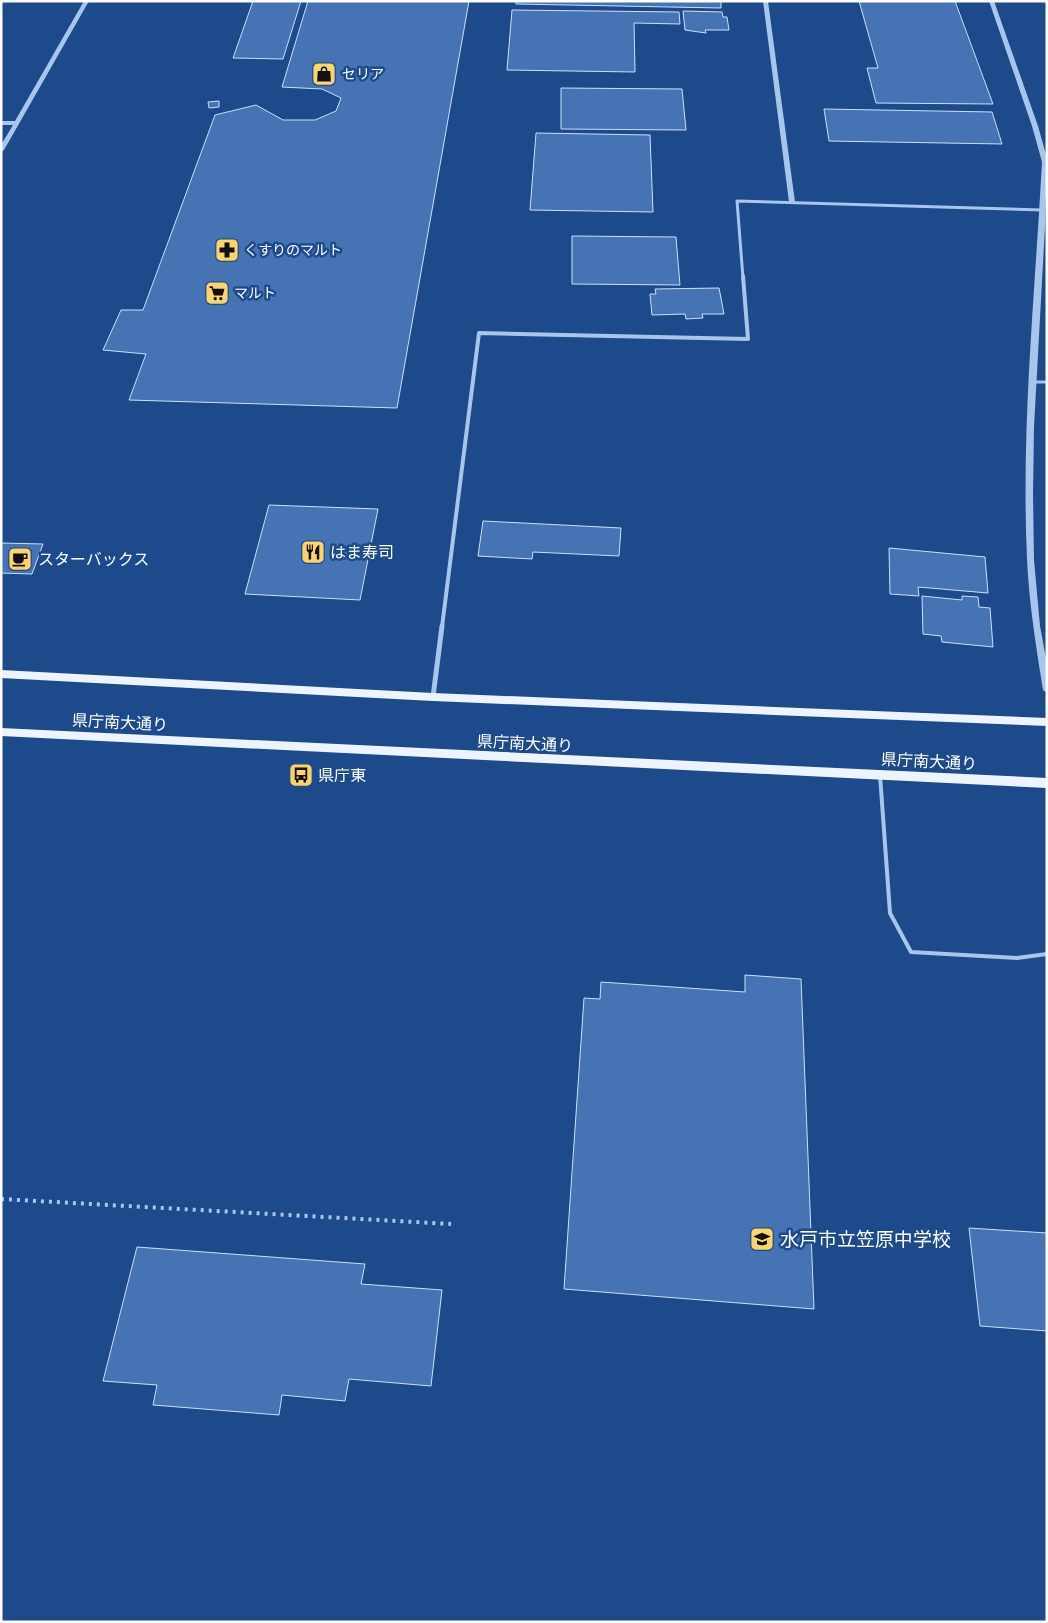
<svg xmlns="http://www.w3.org/2000/svg" width="1048" height="1623" viewBox="0 0 1048 1623" font-family="'Noto Sans','Noto Sans JP',sans-serif">
<style>
.building{fill:#4573b3;stroke:#cee0f9}
.lines{fill:none;stroke-linecap:round;stroke-linejoin:round}
.path{stroke:#a8c5ec;stroke-width:4;stroke-dasharray:3 5;stroke-linecap:butt}
.service-far1{stroke:#a8c5ec;stroke-width:3}
.service{stroke:#a8c5ec;stroke-width:4}
.minor-far2{stroke:#a8c5ec;stroke-width:3}
.minor-far1{stroke:#a8c5ec;stroke-width:4}
.minor{stroke:#a8c5ec;stroke-width:5}
.tertiary{fill:#a8c5ec;fill-rule:evenodd}
.primary{fill:#eef4ff;fill-rule:evenodd}
.labels{text-anchor:middle;stroke-width:5;stroke-linejoin:round;paint-order:stroke}
.far-poi-label{font-size:14px;fill:#fff;stroke:#1d4a8b;text-anchor:start}
.poi-label{font-size:16px;fill:#fff;stroke:#1d4a8b;text-anchor:start}
.street-label{font-size:16px;fill:#fff;stroke:#1d4a8b}
.near-poi-label{font-size:19px;fill:#fff;stroke:#1d4a8b;text-anchor:start}
</style>
<rect width="100%" height="100%" fill="#1d4a8b"/>
<g class="building">
<path d="M253,1H301L283,59L233,58Z"/>
<path d="M308,1H469L397,408L129,400L146,354L103,350L121,310H143L215,115L256,105L283,120H315L336,111L341,98L322,89L282,87Z"/>
<path d="M516,1H721V8L516,4Z"/>
<path d="M859,1H955L993,104L876,103L867,68H878Z"/>
<path d="M512,10L679,12L680,24L634,23L635,72L507,70Z"/>
<path d="M683,11L722,12L723,17H727L729,30H705L706,33L685,30Z"/>
<path d="M561,88L682,89L686,130L561,129Z"/>
<path d="M219,101V107L209,108L208,102Z"/>
<path d="M824,109L992,112L1002,144L829,141Z"/>
<path d="M536,133L650,135L653,212L530,210Z"/>
<path d="M572,236L676,237L680,285L572,284Z"/>
<path d="M719,288L724,314H702L703,318L686,319L685,314L652,315L650,294H656L655,289Z"/>
<path d="M269,505L378,509L360,600L245,594Z"/>
<path d="M483,521L621,528L619,556L533,552L532,559L478,556Z"/>
<path d="M1,543L43,544L32,574L1,573Z"/>
<path d="M889,548L985,557L988,593L918,587L919,596L890,594Z"/>
<path d="M922,596L962,600V596L978,597L979,607L990,608L993,647L942,642L941,636L923,634Z"/>
<path d="M745,975L801,979L814,1309L564,1289L584,998L600,999L601,982L745,992Z"/>
<path d="M969,1228L1047,1233V1331L980,1326Z"/>
<path d="M137,1247L365,1264L361,1284L442,1290L431,1386L349,1379L345,1401L282,1395L279,1415L153,1405L157,1385L103,1381Z"/>
</g>
<g class="lines">
<path class="path" d="M1,1199L451,1224"/>
<path class="service-far1" d="M1033,382H1047"/>
<path class="service" d="M880,775L890,913L911,952L1017,958L1047,954"/>
<path class="minor-far2" d="M743,278L737,201L1043,210"/>
<path class="minor-far1" d="M442,627L479,333L748,339L743,276"/>
<path class="minor" d="M433,697L442,626"/>
<g class="tertiary">
<path d="M84,1H89L4,150L1,152V145L13,125H1V121H15Z"/>
<path d="M763,1H768L795,202L792,204L789,202Z"/>
<path d="M989,1H994L1038,126L1047,158L1045,227L1034,427L1033,494L1034,560L1040,626L1047,664V693L1043,690C1036,646 1029,603 1027,559C1021,426 1035,294 1042,162L1032,126Z"/>
</g>
<g class="primary">
<path d="M1,670L433,693L1047,718V726L433,701L1,678Z"/>
<path d="M1,728L1047,778V788L1,736Z"/>
</g>
</g>
<defs>
<g id="shop-square" transform="scale(1.25)"><rect x="-9" y="-9" width="18" height="18" rx="4" fill="#fcd567" stroke="#1d4a8b"/><path d="M-5-2.5h2.3a2.7 3.5 0 0 1 5.4 0H5L5.5 6h-11ZM-1.5-2.5h3a1.5 2.3 0 0 0-3 0Z" fill="#111"/></g>
<g id="pharmacy-square" transform="scale(1.25)"><rect x="-9" y="-9" width="18" height="18" rx="4" fill="#fcd567" stroke="#1d4a8b"/><path d="M-2-6h4v4h4v4h-4v4h-4v-4h-4v-4h4Z" fill="#111"/></g>
<g id="supermarket-square" transform="scale(1.25)"><rect x="-9" y="-9" width="18" height="18" rx="4" fill="#fcd567" stroke="#1d4a8b"/><path d="M-6-5.5h2.5l.6 2H6L4.5 2H-2.5L-4.4-4H-6ZM-1.5 3.2a1.3 1.3 0 1 0 .1 0ZM3 3.2a1.3 1.3 0 1 0 .1 0Z" fill="#111"/></g>
<g id="restaurant-square" transform="scale(1.25)"><rect x="-9" y="-9" width="18" height="18" rx="4" fill="#fcd567" stroke="#1d4a8b"/><path d="M-5-6h1v4h1v-4h1v4h1v-4h1v5L-1.5 .5V6h-2V.5L-5-1ZM5-6V6H3V1.5H1.5Q1.5-4 5-6Z" fill="#111"/></g>
<g id="cafe-square" transform="scale(1.25)"><rect x="-9" y="-9" width="18" height="18" rx="4" fill="#fcd567" stroke="#1d4a8b"/><path d="M-5.5-4.5H6V0H3Q3 3.5 0 3.5H-2.5Q-5.5 3.5-5.5 0ZM3-3.2v2h1.7v-2ZM-6 4.5H4V6H-6Z" fill="#111"/></g>
<g id="bus-square" transform="scale(1.25)"><rect x="-9" y="-9" width="18" height="18" rx="4" fill="#fcd567" stroke="#1d4a8b"/><path d="M-5-6H5V4H4V6H2V4H-2V6H-4V4H-5ZM-3.5-4V0h7V-4ZM-3.5 1.2v1.5H-2V1.2ZM2 1.2v1.5H3.5V1.2Z" fill="#111"/></g>
<g id="school-square" transform="scale(1.25)"><rect x="-9" y="-9" width="18" height="18" rx="4" fill="#fcd567" stroke="#1d4a8b"/><path d="M0-5L7-2L0 1L-7-2ZM-4 1L0 2.5L4 1V4Q0 6-4 4Z" fill="#111"/></g>
</defs>
<g fill-rule="evenodd">
<use href="#shop-square" x="324" y="74"/>
<use href="#pharmacy-square" x="227" y="250"/>
<use href="#supermarket-square" x="217" y="293"/>
<use href="#restaurant-square" x="313" y="552"/>
<use href="#cafe-square" x="20" y="559"/>
<use href="#bus-square" x="301" y="775"/>
<use href="#school-square" x="762" y="1239"/>
</g>
<g class="labels">
<g class="far-poi-label">
<text x="342" y="79">セリア</text>
<text x="244" y="255">くすりのマルト</text>
<text x="234" y="298">マルト</text>
</g>
<g class="poi-label">
<text x="330" y="558">はま寿司</text>
<text x="38" y="565">スターバックス</text>
<text x="318" y="781">県庁東</text>
</g>
<g class="street-label">
<text transform="translate(120 722) rotate(3)" y="6">県庁南大通り</text>
<text transform="translate(525 743) rotate(3)" y="6">県庁南大通り</text>
<text transform="translate(929 761) rotate(3)" y="6">県庁南大通り</text>
</g>
<g class="near-poi-label">
<text x="780" y="1246">水戸市立笠原中学校</text>
</g>
</g>
<rect width="1048" height="1623" fill="none" stroke="#ffffff" stroke-width="5"/>
</svg>
